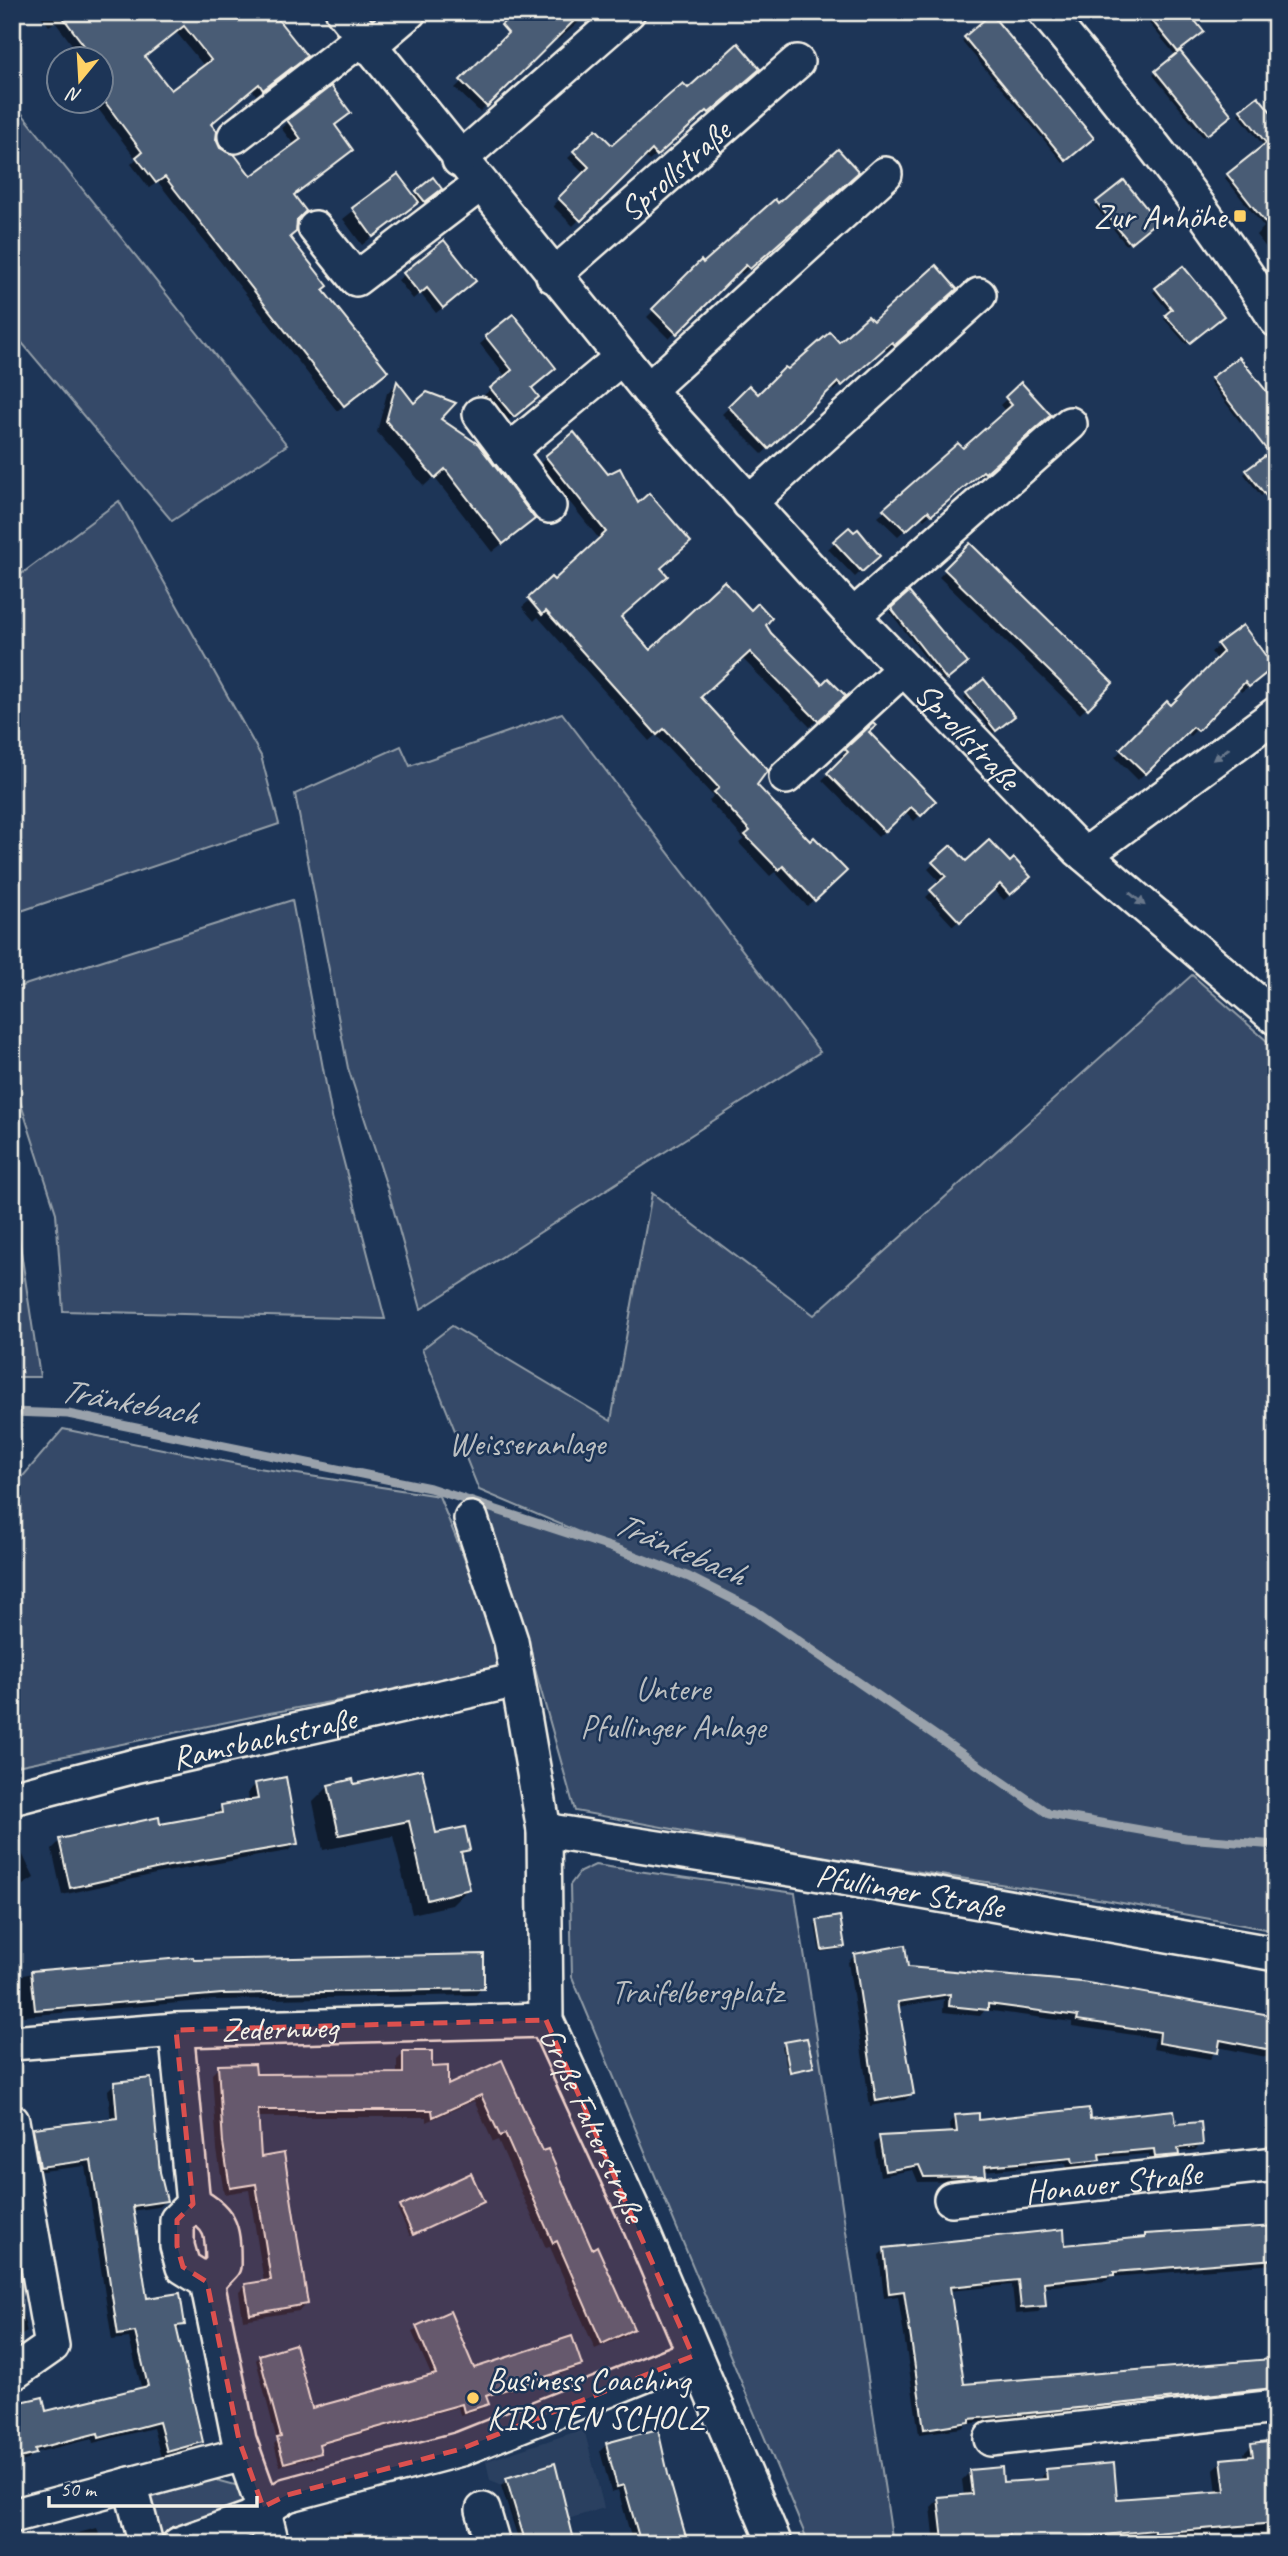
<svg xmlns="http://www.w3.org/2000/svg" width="1288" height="2556" viewBox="0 0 1288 2556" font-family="Caveat,sans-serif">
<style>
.built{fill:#2a4060}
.green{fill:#354a67;stroke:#949ea8;stroke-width:2}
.shadow{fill:#0007;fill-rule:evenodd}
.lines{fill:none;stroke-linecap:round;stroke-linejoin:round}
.stream{stroke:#9aa2ab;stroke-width:9}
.building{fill:#485b74;stroke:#f4f1e8;stroke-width:2;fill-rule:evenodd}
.minor-casing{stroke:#f4f1e8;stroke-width:38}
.minor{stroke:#1d3557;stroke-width:33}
.oneway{fill:#68778a}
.marked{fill:#dc504e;fill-opacity:0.2;stroke:#dc504e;stroke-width:5;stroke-dasharray:14 9;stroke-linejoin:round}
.poi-dot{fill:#ffd166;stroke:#1d3557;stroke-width:2.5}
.labels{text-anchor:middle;stroke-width:5;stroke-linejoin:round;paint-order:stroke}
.street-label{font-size:33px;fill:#f4f1e8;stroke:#1d3557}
.poi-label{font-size:33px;fill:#f4f1e8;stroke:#1d3557;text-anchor:end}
.park-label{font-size:33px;fill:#bbbfc1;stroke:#1d3557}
.water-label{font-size:35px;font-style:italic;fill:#c0c3c4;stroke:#1d3557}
</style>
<rect width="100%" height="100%" fill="#1d3557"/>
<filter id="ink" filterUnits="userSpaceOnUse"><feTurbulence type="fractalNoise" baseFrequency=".0143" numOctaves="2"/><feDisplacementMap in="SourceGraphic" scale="14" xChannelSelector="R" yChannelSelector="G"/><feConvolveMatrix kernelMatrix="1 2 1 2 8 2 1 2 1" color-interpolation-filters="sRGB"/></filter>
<g filter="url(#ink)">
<path class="built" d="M584,2429L604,2508L518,2534L503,2485L490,2480L486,2461Z"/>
<g class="green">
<path d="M12,101L287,445L172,521L12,331Z"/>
<path d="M119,501L261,756L279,824L12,914V581Z"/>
<path d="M562,713L820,1052L421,1309L388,1190L348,1068L295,794L401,746L410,766Z"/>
<path d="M292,900L332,1117L385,1319L63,1311L56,1213L12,1076V989Z"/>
<path d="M1192,975L1276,1049V1931L1111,1901L835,1859L575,1811L525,1634L473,1502L590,1540L591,1537L479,1490L422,1349L452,1326L611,1421L652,1193L814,1315Z"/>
<path d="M12,1192L40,1377H12Z"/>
<path d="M63,1429L252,1467L439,1496L509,1669L270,1713L12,1767V1489Z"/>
<path d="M595,1865L795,1893L893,2544H809L572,1977L570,1885L580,1872Z"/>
<path d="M213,2479L243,2487L251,2509L216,2525L162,2540L150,2498Z"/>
</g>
<g class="shadow">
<path d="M38,12H269L298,62L256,95L252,89L210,124L215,132L218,148L251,179L295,146L281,128L331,89L333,126L292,196L296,220L288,238L379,377L337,411L158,182L149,188L131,164L136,159L93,102H102V60H84L55,22L49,26ZM176,32L205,67L171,93L143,58Z"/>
<path d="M537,12H591L558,40L555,37L480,112L455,88L520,24Z"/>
<path d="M1104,12H1125L1113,22Z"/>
<path d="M1162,12L1178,51L1230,115L1203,137L1153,75L1176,56L1149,23Z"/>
<path d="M991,16L1091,138L1063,163L962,41Z"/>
<path d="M751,75L649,161L644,155L573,226L553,206L584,174L568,158L596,132L612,148L687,90Z"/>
<path d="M1257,98L1267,150L1238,114Z"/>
<path d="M1254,155L1276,183V260L1256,235L1264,227L1225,178Z"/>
<path d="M397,176L413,196L432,180L437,192L421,204L418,200L362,245L343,219Z"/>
<path d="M850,178L742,274L738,270L669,339L647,317L701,263L703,265L777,205Z"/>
<path d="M1123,182L1152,224L1126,245L1095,206Z"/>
<path d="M1183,268L1219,318L1186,344L1164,319L1170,313L1153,292Z"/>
<path d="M405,274L468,288L436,313L420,293L413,299L398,280Z"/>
<path d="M948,295L887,351L884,347L834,391L831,387L762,454L722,414L749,388L758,396L788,372L873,323Z"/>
<path d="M513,316L530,388V403L506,422L484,395L506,377L480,344Z"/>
<path d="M1212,379L1267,401L1240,422L1210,382Z"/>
<path d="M396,384L414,405L438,419L533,519L492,552L434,477L424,486L377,432L387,393Z"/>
<path d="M1021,385L1042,422L978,478L975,476L924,520L920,516L898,536L878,517L958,446L962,450L1006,412L1000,405Z"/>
<path d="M573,434L659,568L619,617L650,652L764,625L822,686L843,696L810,727L742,658L698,698L754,785L810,843L844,871L807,906L775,872L770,876L739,843L744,839L709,801L713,796L656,735L649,741L538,617L534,621L522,607L600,540L539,464Z"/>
<path d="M1276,450L1270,490L1261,496L1244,474Z"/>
<path d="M849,529L877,556L855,577L828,549Z"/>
<path d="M970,545L1111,683L1080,714L939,577Z"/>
<path d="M909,595L963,666L943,681L890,612Z"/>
<path d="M1242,627L1265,674L1241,692L1238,687L1190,736L1185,732L1138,780L1115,757L1167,704L1171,707L1217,660L1211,652Z"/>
<path d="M984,681L1012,716L993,733L964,697Z"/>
<path d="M873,726L867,732L934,801L914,821L905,811L878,837L822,780L844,759L840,756Z"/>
<path d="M951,847L966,864L1010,865L1028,877L1004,900L993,889L953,926L926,897L941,883L928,869Z"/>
<path d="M1276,957V983L1264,967Z"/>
<path d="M256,1784L296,1843L288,1851L160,1873L62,1895L52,1849L60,1841L214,1815L222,1807L249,1802L248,1792Z"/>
<path d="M329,1786H353L435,1836L468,1849L460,1857L468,1889L452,1905L412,1914L393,1836L323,1850L313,1802Z"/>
<path d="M20,1849L34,1878L12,1892V1853Z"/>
<path d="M818,1921L843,1946L841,1949L820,1952L815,1924Z"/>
<path d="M855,1955L907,1968L1019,1977L1140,1992L1276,2019V2059L1218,2047L1210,2059L1153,2049L1155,2038L1072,2026V2022L985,2010L980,2016L943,2012L944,1999L897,2007L912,2094L905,2100L870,2106L848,1962Z"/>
<path d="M192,1962L482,1988L476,1995L214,2000L12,2017V1978L32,1973Z"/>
<path d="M785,2044L812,2067L788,2073L782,2047Z"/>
<path d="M404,2053L430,2068L446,2087L501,2063L542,2153L632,2329L625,2336L595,2349L550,2247L546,2248L498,2140L493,2142L474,2101L426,2122V2117H256L259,2159L306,2304L299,2311L243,2320L239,2292L246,2285L264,2282L249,2190L224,2194L217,2150L212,2074L219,2067L254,2075H397V2060Z"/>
<path d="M115,2083L159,2172L165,2201L158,2207L132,2211L145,2300L183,2324L177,2331L201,2442L194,2448L161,2457L153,2428L93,2443L92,2439L34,2453L28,2460L12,2464V2406L45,2413L142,2390L129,2338L112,2340L85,2166L34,2172L27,2136L34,2130L111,2121L108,2090Z"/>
<path d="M956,2117L978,2122L1088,2121L1174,2126L1201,2144L1195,2150L1177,2152L1171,2160L1150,2162L1149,2154L1098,2158L1092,2166L1067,2169L1066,2163L984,2171L978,2181L918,2182L913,2170L880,2176L874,2144L880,2138L951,2134L950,2123Z"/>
<path d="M482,2202L410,2236L398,2210L401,2207Z"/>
<path d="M1276,2227V2264L1110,2277L1106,2281L1042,2287L1044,2306L1038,2312L1015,2314L1012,2285L949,2291L963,2386L1276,2360V2391L966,2424L962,2428L919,2434L898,2296L884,2298L879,2255L885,2249L1064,2247L1143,2239L1146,2236Z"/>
<path d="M12,2271L27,2332L12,2340Z"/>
<path d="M449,2314L473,2370L580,2364L576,2369L485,2398L487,2404L483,2408L460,2415L458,2407L317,2446L319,2453L315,2457L280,2466L274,2444L277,2441L256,2360L260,2356L311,2410L432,2377L412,2332Z"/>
<path d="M657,2431L686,2544H633L618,2490L611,2492L600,2451L607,2444Z"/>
<path d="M1276,2443V2534L1252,2536V2532L1077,2544H935L931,2507L939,2499L964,2496L962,2480L970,2472L1002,2484L1039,2481L1047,2470L1116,2501L1217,2493L1214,2469L1222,2461L1245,2458L1244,2453L1252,2445Z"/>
<path d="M507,2480L574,2544H520L501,2486Z"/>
<path d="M97,2528L102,2544H61L67,2536Z"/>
<path d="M350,2531L353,2544H301Z"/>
</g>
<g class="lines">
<path class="stream" d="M12,1412L68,1414L430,1488L619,1550L689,1577L754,1610L1049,1814L1186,1838L1276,1845"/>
</g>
<g class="building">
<path d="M59,12H272L307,56L263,90L259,84L211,124L217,131L216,139L220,148L235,155L251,176L301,139L287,120L331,86L351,113L335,125L353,150L294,195L306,211L297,220L296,232L290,237L328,286L323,290L388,371L344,406L165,177L156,183L136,157L142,152L102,98V60H95ZM184,26L211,60L171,90L145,57Z"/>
<path d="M514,12H583L487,107L460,80L508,33L501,25Z"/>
<path d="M1145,12H1188L1204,32L1178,52Z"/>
<path d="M991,14L1094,138L1066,161L964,37Z"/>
<path d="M738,43L760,69L709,113L707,111L657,156L652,150L581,221L558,198L589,167L573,151L596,129L612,145L683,83L688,88Z"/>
<path d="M1180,51L1232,115L1207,135L1155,71Z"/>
<path d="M1258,96L1276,118V236L1227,174L1266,143L1240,110Z"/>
<path d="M838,149L859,172L750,269L746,265L677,334L652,309L701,260L703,263L775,199L778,203Z"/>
<path d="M398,174L419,202L373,237L352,208Z"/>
<path d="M433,177L442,189L425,202L416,191Z"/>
<path d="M1124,180L1157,221L1130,243L1096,202Z"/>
<path d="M444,240L476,281L443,308L427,288L420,294L403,273Z"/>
<path d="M936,265L957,289L895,345L892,342L842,386L838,382L769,449L728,406L749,385L758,394L785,367L788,369L830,332L839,342L868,316L873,321Z"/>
<path d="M1183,266L1224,316L1190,343L1165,315L1172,309L1155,288Z"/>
<path d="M513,314L556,368L532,388L539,397L514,417L490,388L512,370L485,336Z"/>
<path d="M1239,357L1276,403V509L1246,470L1269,453L1211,378Z"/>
<path d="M397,381L414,403L427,392L456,403L441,419L478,444L535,519L503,544L445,469L435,478L386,421Z"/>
<path d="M1021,382L1051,415L985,473L983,471L932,515L928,511L906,531L883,509L958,443L963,448L1012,405L1005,397Z"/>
<path d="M574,432L608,474L620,468L638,503L649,493L691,542L661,568L668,576L621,617L650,650L724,581L751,610L758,603L772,618L766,625L771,633L822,684L828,678L846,696L818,721L750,652L701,697L768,770L757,785L810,841L814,837L847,871L815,901L783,866L779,870L745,835L750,831L714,792L719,788L664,729L657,735L546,611L542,615L528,598L551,577L554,580L606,532L545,456Z"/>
<path d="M849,527L854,532L858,529L880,556L862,572L833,541Z"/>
<path d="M970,543L1113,683L1088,709L944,569Z"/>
<path d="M909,592L968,663L947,680L891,608Z"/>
<path d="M1243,625L1274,667L1249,687L1245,682L1198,731L1193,727L1146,774L1120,749L1167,701L1171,705L1223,652L1217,644Z"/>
<path d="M984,679L1015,716L996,731L966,693Z"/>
<path d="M873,723L876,726L869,732L936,801L921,816L911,807L885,832L827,773L848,752L845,749Z"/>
<path d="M989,840L1010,862L1014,858L1031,877L1010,895L1000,884L960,922L930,890L946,876L932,862L951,845L966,861Z"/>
<path d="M422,1769L436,1833L465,1827L470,1850L461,1852L470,1889L427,1900L409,1821L339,1835L328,1785L353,1779L354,1784Z"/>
<path d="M286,1777L298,1844L169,1866L70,1888L59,1839L159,1817L160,1824L222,1813L221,1805L258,1799L255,1783Z"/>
<path d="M840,1916L845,1947L822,1950L817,1920Z"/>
<path d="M905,1945L908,1967L1082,1982L1276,2016V2051L1220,2040L1218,2053L1159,2043L1160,2032L1077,2020L1078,2016L988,2004V2010L949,2006L950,1994L898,2002L914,2094L876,2101L854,1954Z"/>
<path d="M484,1954V1989L222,1994L35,2010L31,1971L193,1957L194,1960Z"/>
<path d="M807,2038L814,2067L790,2072L784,2042Z"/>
<path d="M403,2051H432V2067L448,2066V2085L502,2060L542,2151L548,2149L592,2249L597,2246L634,2329L602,2344L557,2241L553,2243L505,2134L500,2136L481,2095L433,2117L432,2110H258L261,2157L284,2153L308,2304L250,2314L245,2284L271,2280L256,2184L230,2188L223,2143L218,2065L255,2064L256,2074L403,2073Z"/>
<path d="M151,2078L160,2172L167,2201L133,2206L147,2298L180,2293L185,2325L176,2326L203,2442L167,2452L159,2422L99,2438L98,2433L35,2449L36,2454L12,2460V2404L43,2397L46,2411L148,2386L135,2332L118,2335L91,2160L40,2167L33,2128L117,2118L114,2082Z"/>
<path d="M1089,2108L1090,2119L1174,2110L1176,2124L1201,2122L1203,2145L1178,2148L1179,2155L1155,2157L1154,2149L1099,2154L1100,2160L1073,2163L1072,2158L985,2166L986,2176H984L924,2177L919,2165L885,2171L879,2136L957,2132L955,2115L979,2113V2120Z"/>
<path d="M471,2173L484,2202L413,2235L400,2206Z"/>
<path d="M1276,2226V2259L1114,2272V2275L1044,2282L1046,2306L1021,2308L1018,2280L950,2287L964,2384L1271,2359L1274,2388L970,2419V2422L924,2429L904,2291L889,2293L884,2248L1064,2229L1065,2245L1145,2237V2234Z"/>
<path d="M450,2311L474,2368L572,2336L582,2365L486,2396L489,2404L464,2412L462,2404L347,2436L319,2444L321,2453L284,2463L277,2438L281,2437L259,2355L295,2344L312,2408L436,2374L416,2326Z"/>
<path d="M658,2429L668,2474L688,2544H641L624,2485L617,2487L606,2443Z"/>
<path d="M1276,2441V2523L1154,2533V2530L1011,2544L1009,2534L943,2540L938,2497L972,2494L969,2470L1002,2467L1003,2482L1047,2479L1046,2469L1114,2463L1117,2499L1225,2491L1221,2459L1253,2456L1251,2444Z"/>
<path d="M555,2463L575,2544H526L506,2478Z"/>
</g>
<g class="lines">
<g class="minor-casing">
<g id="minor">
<path id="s1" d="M343,12L648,390L853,616L1079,850L1276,1018"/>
<path d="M1045,12C1128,111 1208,211 1276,320"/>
<path d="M368,47L409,12"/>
<path d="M235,136L362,38"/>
<path d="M459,160L628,12"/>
<path d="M315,228L356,279L479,185"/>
<path id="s2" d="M553,276L797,62"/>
<path d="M648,390L885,174"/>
<path d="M480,414L549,506"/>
<path d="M508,452L621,358"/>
<path d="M749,503L979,295"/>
<path d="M853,616L1070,424"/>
<path d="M786,777L903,669"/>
<path d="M1085,855L1276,714"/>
<path id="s3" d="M471,1519L511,1641L544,1830L546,2020L638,2221L775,2544"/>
<path id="s4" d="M12,1798L135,1766L517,1680"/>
<path id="s5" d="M544,1830L797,1870L1276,1954"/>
<path d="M176,2030L193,2204L177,2220V2246L183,2267L207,2282L239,2440L263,2507L272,2544"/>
<path id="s6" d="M12,2043L176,2030L546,2020"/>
<path d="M12,2121L52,2346L12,2374"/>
<path id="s7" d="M951,2199L1276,2164"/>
<path d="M193,2204C223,2219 223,2233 223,2265L207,2282"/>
<path d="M991,2439L1276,2407"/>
<path d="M130,2484L146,2544"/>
<path d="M483,2510L493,2544"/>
<path d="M12,2516L243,2454"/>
<path d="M179,2544L249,2519L287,2495L461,2449L693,2356"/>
</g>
</g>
<use href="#minor" class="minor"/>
</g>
<defs><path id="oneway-solid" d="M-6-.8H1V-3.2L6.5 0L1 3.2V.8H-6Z" transform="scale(1.75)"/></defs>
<g class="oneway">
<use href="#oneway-solid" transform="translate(1221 754) rotate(144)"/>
<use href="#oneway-solid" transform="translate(1137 899) rotate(40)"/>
</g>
</g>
<path class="marked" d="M546,2020L693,2356L461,2449L287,2495L263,2507L239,2440L207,2282L183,2267L177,2246V2220L193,2204L176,2030Z"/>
<g class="poi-dot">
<rect x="1233" y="209" width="14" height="14" rx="3.5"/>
<circle cx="473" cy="2398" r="7"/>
</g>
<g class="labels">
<g class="street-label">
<text dy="12" stroke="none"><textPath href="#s2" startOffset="161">Sprollstraße</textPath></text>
<text dy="12" stroke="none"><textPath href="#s1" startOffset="957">Sprollstraße</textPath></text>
<text dy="12" stroke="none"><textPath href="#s4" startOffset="259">Ramsbachstraße</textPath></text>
<text dy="12" stroke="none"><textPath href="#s5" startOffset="371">Pfullinger Straße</textPath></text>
<text dy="12" stroke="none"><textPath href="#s6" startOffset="268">Zedernweg</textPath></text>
<text dy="12" stroke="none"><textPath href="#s3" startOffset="625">Große Falterstraße</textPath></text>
<text dy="12" stroke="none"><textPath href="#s7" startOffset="163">Honauer Straße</textPath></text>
</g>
<g class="poi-label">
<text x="1226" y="228">Zur Anhöhe</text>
<text x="487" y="2391" text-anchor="start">Business Coaching<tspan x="487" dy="38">KIRSTEN SCHOLZ</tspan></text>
</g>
<g class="park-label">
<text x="527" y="1455">Weisseranlage</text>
<text x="673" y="1700">Untere<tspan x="673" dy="38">Pfullinger Anlage</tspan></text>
<text x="697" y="2003">Traifelbergplatz</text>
</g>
<g class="water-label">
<text transform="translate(129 1401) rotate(10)" y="12">Tränkebach</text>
<text transform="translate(680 1548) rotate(23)" y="12">Tränkebach</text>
</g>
</g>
<rect width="1288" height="2556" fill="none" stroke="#1d3557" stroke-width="42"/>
<rect x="21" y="21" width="1246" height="2514" fill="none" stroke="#f4f1e8" stroke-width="2.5" filter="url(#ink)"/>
<g transform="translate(80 80) rotate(198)"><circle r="33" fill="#1d3557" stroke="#738091" stroke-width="2"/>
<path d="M0-5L12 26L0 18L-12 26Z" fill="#ffd166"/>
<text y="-10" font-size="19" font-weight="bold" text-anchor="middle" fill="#f4f1e8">N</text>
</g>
<path d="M49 2496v10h208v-10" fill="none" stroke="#f4f1e8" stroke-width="3.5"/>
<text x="60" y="2496" font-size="21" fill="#f4f1e8" stroke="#1d3557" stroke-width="5" paint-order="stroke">50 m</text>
</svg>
